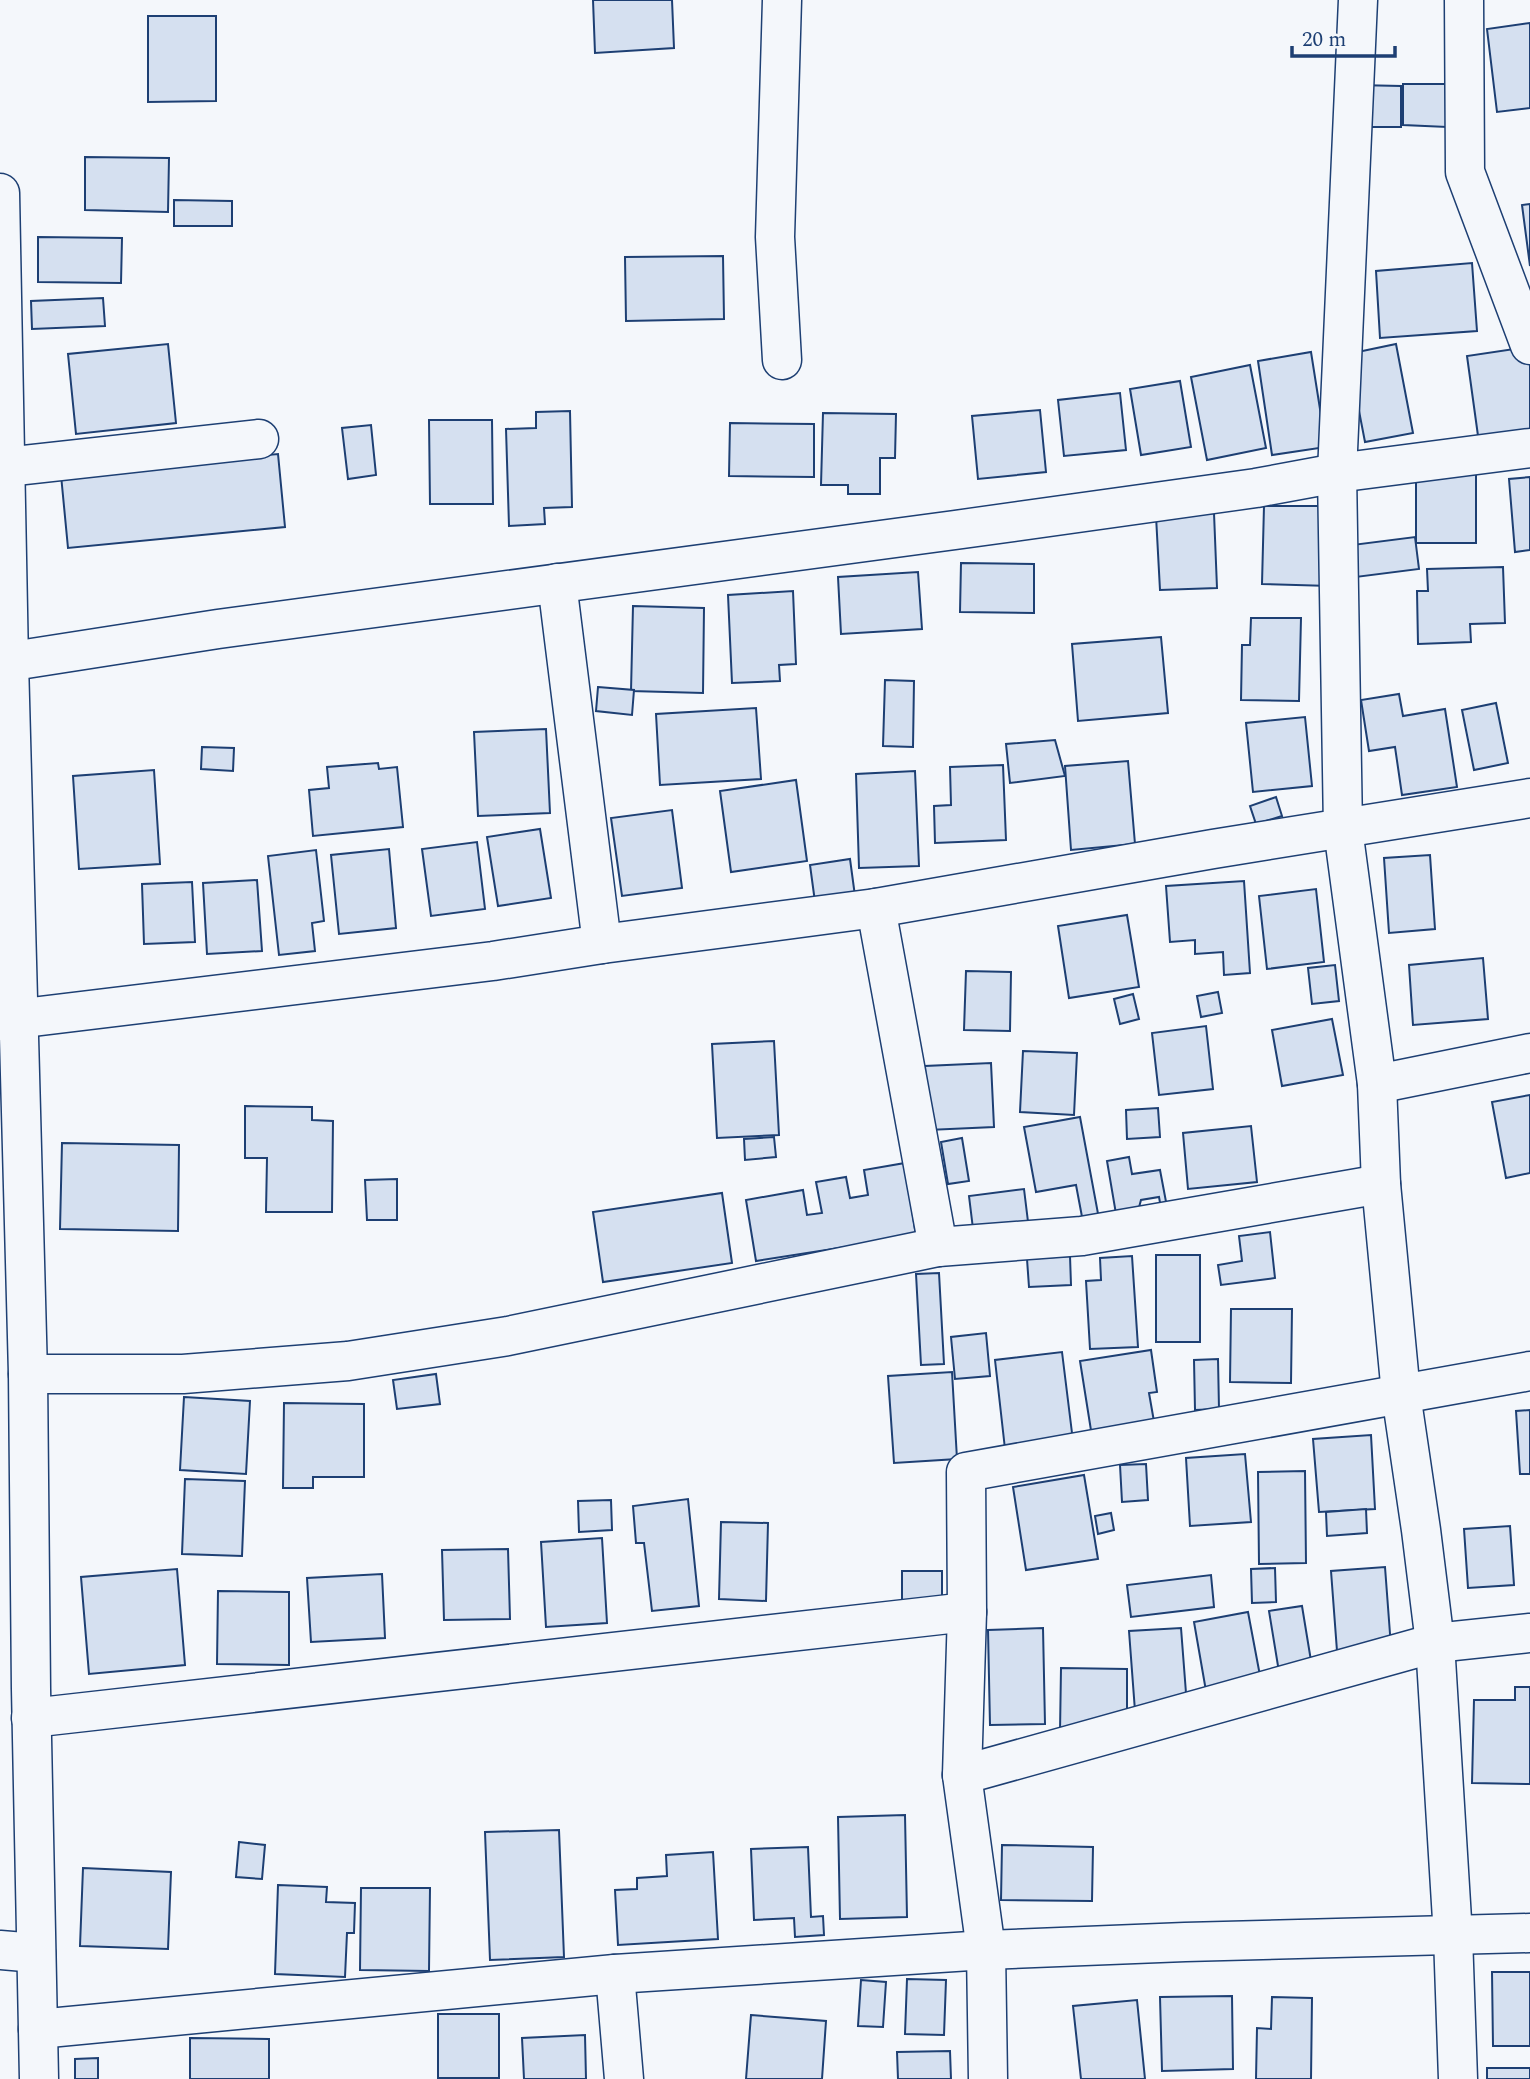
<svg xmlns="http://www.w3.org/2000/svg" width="1530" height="2079" viewBox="0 0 1530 2079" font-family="Spectral,serif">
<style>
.building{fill:#d5e0f0;stroke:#1d3f73;stroke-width:2}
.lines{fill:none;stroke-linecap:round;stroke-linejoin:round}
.minor-casing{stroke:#1d3f73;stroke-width:41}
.minor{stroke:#f4f7fb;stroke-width:38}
</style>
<rect width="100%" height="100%" fill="#f4f7fb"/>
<g class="building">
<path d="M593,0H672L674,48L595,53Z"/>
<path d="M148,16H216V101L148,102Z"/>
<path d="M1530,23V108L1497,112L1487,29Z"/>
<path d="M1403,84H1447V127L1403,125Z"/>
<path d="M1356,85L1401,86V127H1356Z"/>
<path d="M85,157L169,158L168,212L85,210Z"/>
<path d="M174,200L232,201V226H174Z"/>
<path d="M1530,204V266L1522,205Z"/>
<path d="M38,237L122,238L121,283L38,282Z"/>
<path d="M723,256L724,319L626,321L625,257Z"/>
<path d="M1472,263L1477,331L1380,338L1376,271Z"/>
<path d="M103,298L105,326L32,329L31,301Z"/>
<path d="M168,344L176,423L76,434L68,354Z"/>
<path d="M1396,344L1413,433L1365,442L1348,354Z"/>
<path d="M1528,347L1530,360V435L1479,443L1467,356Z"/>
<path d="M1311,352L1326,447L1272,455L1258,361Z"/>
<path d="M1250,365L1266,448L1207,460L1191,377Z"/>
<path d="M1180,381L1191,447L1141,455L1130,389Z"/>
<path d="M1120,393L1126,450L1064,456L1058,400Z"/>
<path d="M1040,410L1046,472L978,479L972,416Z"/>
<path d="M570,411L572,507L544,508L545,524L509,526L506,429L536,428V412Z"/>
<path d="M823,413L896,414L895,458H880V494H848V485H821Z"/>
<path d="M429,420H492L493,504H430Z"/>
<path d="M730,423L814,424V477L729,476Z"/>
<path d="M371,425L376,475L348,479L342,428Z"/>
<path d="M278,454L285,527L68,548L61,475Z"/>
<rect x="1416" y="473" width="60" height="70"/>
<path d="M1530,477V550L1515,552L1509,479Z"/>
<path d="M1264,506H1332L1330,586L1262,584Z"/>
<path d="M1214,513L1217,588L1160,590L1156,516Z"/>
<path d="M1415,537L1419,569L1356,577L1352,545Z"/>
<path d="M961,563L1034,564V613L960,612Z"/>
<path d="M1503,567L1505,623L1470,624L1471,642L1418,644L1417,591H1428L1427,569Z"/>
<path d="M918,572L922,629L841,634L838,577Z"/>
<path d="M793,591L796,664L779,665L780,681L732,683L728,595Z"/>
<path d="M633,606L704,608L703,693L631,691Z"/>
<path d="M1251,618H1301L1299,701L1241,700L1242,645H1250Z"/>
<path d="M1161,637L1168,713L1078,721L1072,644Z"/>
<path d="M885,680L914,681L913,747L883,746Z"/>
<path d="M598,687L634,690L632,715L596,711Z"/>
<path d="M1399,694L1403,716L1445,709L1457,787L1402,795L1395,747L1369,751L1361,700Z"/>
<path d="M1496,703L1508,763L1474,770L1462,710Z"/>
<path d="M756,708L761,779L660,785L656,714Z"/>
<path d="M1305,717L1312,786L1253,792L1246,723Z"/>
<path d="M546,729L550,813L478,816L474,732Z"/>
<path d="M1055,740L1065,776L1010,783L1006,744Z"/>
<path d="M202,747L234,748L233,771L201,769Z"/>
<path d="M1128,761L1135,844L1071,850L1065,766Z"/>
<path d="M378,763L379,769L397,767L403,827L313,836L309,790L329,788L327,767Z"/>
<path d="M1003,765L1006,840L935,843L934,806L951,805L950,767Z"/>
<path d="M154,770L160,864L79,869L73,776Z"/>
<path d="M915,771L919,866L859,868L856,774Z"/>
<path d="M796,780L807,861L731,872L720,791Z"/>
<path d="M1276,797L1282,816L1256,824L1250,806Z"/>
<path d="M672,810L682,888L622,896L611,818Z"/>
<path d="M540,829L551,898L498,906L487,837Z"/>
<path d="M477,842L485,909L431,916L422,849Z"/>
<path d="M389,849L396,928L339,934L331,855Z"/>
<path d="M316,850L324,921L312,923L315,951L279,955L268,856Z"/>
<path d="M1430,855L1435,929L1389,933L1384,858Z"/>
<path d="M850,859L855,896L815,902L810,865Z"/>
<path d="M257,880L262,951L207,954L203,883Z"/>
<path d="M1244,881L1250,973L1224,975L1223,952L1195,954V940L1170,942L1166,886Z"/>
<path d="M192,882L195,942L144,944L142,884Z"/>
<path d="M1316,889L1324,962L1267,969L1259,896Z"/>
<path d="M1127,915L1139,987L1069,998L1058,926Z"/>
<path d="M1483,958L1488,1019L1413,1025L1409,965Z"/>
<path d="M1335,965L1339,1001L1312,1004L1308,968Z"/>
<path d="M966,971L1011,972L1010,1031L964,1030Z"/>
<path d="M1218,992L1222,1013L1201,1017L1197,996Z"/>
<path d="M1133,994L1139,1019L1120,1024L1114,999Z"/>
<path d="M1332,1019L1343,1075L1282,1086L1272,1030Z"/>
<path d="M1206,1026L1213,1089L1159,1095L1152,1033Z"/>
<path d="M774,1041L779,1135L717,1138L712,1044Z"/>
<path d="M1023,1051L1077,1053L1074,1115L1020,1112Z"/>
<path d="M991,1063L994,1127L928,1130L925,1066Z"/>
<path d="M1530,1095V1173L1506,1178L1492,1102Z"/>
<path d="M245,1106L312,1107V1120L333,1121L332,1212H266L267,1158H245Z"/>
<path d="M1158,1108L1160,1137L1127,1139L1126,1110Z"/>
<path d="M1080,1117L1099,1219L1083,1222L1076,1185L1036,1192L1024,1127Z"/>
<path d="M1251,1126L1257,1182L1188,1189L1183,1133Z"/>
<path d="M774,1137L776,1157L745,1160L744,1139Z"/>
<path d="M962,1138L969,1181L948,1184L941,1142Z"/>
<path d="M62,1143L179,1145L178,1231L60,1229Z"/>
<path d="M1129,1157L1132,1174L1160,1170L1167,1207L1161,1208L1159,1197L1141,1200L1138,1211L1116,1214L1107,1161Z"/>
<path d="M905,1163L916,1236L756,1261L746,1200L803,1190L807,1215L822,1213L816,1182L846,1177L850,1198L868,1195L864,1170Z"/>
<path d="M397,1179V1220H367L365,1180Z"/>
<path d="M1024,1189L1029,1230L974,1237L969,1196Z"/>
<path d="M722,1193L732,1263L603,1282L593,1212Z"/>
<path d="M1270,1232L1275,1278L1221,1285L1218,1265L1242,1261L1239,1236Z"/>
<rect x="1156" y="1255" width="44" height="87"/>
<path d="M1070,1256L1071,1285L1029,1287L1027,1259Z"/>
<path d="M1132,1256L1138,1347L1090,1349L1086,1281L1101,1280L1100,1258Z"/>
<path d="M939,1273L944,1364L921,1365L916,1274Z"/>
<path d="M1231,1309H1292L1291,1383L1230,1382Z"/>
<path d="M986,1333L990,1376L955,1379L951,1337Z"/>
<path d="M1151,1350L1157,1392L1149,1393L1156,1433L1093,1443L1080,1361Z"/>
<path d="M1062,1352L1073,1441L1005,1449L995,1360Z"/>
<path d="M1218,1359L1219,1409L1195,1410L1194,1360Z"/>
<path d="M952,1372L957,1459L894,1463L888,1376Z"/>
<path d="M436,1374L440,1404L397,1409L393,1380Z"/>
<path d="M184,1397L250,1401L246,1474L180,1470Z"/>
<path d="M284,1403L364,1404V1477H313V1488H283Z"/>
<path d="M1530,1410V1474H1520L1516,1411Z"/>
<path d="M1371,1435L1375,1509L1319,1512L1313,1439Z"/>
<path d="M1245,1454L1251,1522L1190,1526L1186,1458Z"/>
<path d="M1146,1464L1148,1500L1122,1502L1120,1465Z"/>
<path d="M1305,1471L1306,1563L1259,1564L1258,1472Z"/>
<path d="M1084,1475L1098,1559L1026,1570L1013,1487Z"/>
<path d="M185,1479L245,1481L242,1556L182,1554Z"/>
<path d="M688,1499L699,1606L652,1611L644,1543H636L633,1506Z"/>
<path d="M611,1500L612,1530L579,1532L578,1501Z"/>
<path d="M1366,1509L1367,1533L1327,1536L1326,1512Z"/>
<path d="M1111,1513L1114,1530L1098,1534L1095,1516Z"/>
<path d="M721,1522L768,1523L766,1601L719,1599Z"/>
<path d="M1510,1526L1514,1585L1468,1588L1464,1529Z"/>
<path d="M602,1538L607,1623L546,1627L541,1542Z"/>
<path d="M508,1549L510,1619L444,1620L442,1550Z"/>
<path d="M1385,1567L1391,1647L1337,1651L1331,1571Z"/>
<path d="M1275,1568L1276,1602L1252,1603L1251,1569Z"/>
<path d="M177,1569L185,1665L89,1674L81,1577Z"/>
<rect x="902" y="1571" width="40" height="29"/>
<path d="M382,1574L385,1638L311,1642L307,1578Z"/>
<path d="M1211,1575L1214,1607L1131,1617L1127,1585Z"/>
<path d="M218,1591L289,1592V1665L217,1664Z"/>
<path d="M1302,1606L1312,1667L1279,1672L1269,1611Z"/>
<path d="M1248,1612L1261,1681L1206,1691L1194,1622Z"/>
<path d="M1043,1628L1045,1724L990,1725L988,1630Z"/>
<path d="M1181,1628L1187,1706L1135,1711L1129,1631Z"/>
<path d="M1061,1668L1127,1669V1720L1060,1732Z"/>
<path d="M1515,1687H1530V1784L1472,1783L1474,1700H1515Z"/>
<path d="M905,1815L907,1917L840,1919L838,1817Z"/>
<path d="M559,1830L564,1957L490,1960L485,1832Z"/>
<path d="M239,1842L265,1845L262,1879L236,1877Z"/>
<path d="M1002,1845L1093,1847L1092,1901L1001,1900Z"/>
<path d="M808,1847L811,1917L823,1916L824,1935L795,1937L794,1918L754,1920L751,1849Z"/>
<path d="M713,1852L718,1939L618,1945L615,1890L637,1889V1878L667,1876L666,1855Z"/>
<path d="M83,1868L171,1872L168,1949L80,1946Z"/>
<path d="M278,1885L327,1887L326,1902L355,1903L354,1933H347L345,1977L275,1974Z"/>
<path d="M361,1888H430L429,1971L360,1970Z"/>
<path d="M1492,1972H1530V2046H1493Z"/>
<path d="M907,1979L946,1980L944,2035L905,2034Z"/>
<path d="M861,1980L886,1982L883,2027L858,2026Z"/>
<path d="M1232,1996L1233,2069L1162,2071L1160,1997Z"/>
<path d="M1272,1997L1312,1998L1311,2079H1256L1257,2028L1271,2029Z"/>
<path d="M1137,2000L1145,2079H1081L1073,2006Z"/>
<rect x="438" y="2014" width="61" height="64"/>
<path d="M751,2015L826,2021L822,2079H746Z"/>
<path d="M585,2035L586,2079H524L522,2038Z"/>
<path d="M190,2038L269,2039V2079H190Z"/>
<path d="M950,2051L951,2079H898L897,2052Z"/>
<path d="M98,2058V2079H75V2059Z"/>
<rect x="1487" y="2068" width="43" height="11"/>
</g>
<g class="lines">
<g class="minor-casing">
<g id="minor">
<path d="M782,0L775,237L782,360"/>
<path d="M1358,0L1337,473L1343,829L1377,1084L1381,1184L1401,1394L1421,1530L1435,1643L1453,1936L1458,2079"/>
<path d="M1464,0L1465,172L1530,345"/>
<path d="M0,193L9,662L28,1374L31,1689L39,2079"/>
<path d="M6,467L259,439"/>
<path d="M557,583L602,944"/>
<path d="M0,663L218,629L955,530L1256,488L1337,473L1530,448"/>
<path d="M876,908L938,1247"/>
<path d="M0,1021L493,961L602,944L876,908L1213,849L1530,798"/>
<path d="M1377,1084L1530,1053"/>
<path d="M28,1374H183L348,1361L508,1336L938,1247L1082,1236L1381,1184"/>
<path d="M31,1718L967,1612"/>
<path d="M962,1775L1435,1643L1530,1633"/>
<path d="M0,1950L36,1953"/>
<path d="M615,1974L624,2079"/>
<path d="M38,2029L615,1974L986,1950L1185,1942L1530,1933"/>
<path d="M988,2079L986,1950L962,1775L967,1612L966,1472L1530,1371"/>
</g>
</g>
<use href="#minor" class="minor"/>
</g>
<path d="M1292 46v10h103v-10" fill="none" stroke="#1d3f73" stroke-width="3.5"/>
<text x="1302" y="46" font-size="21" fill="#1d3f73" stroke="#f4f7fb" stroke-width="5" paint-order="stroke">20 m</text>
</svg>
